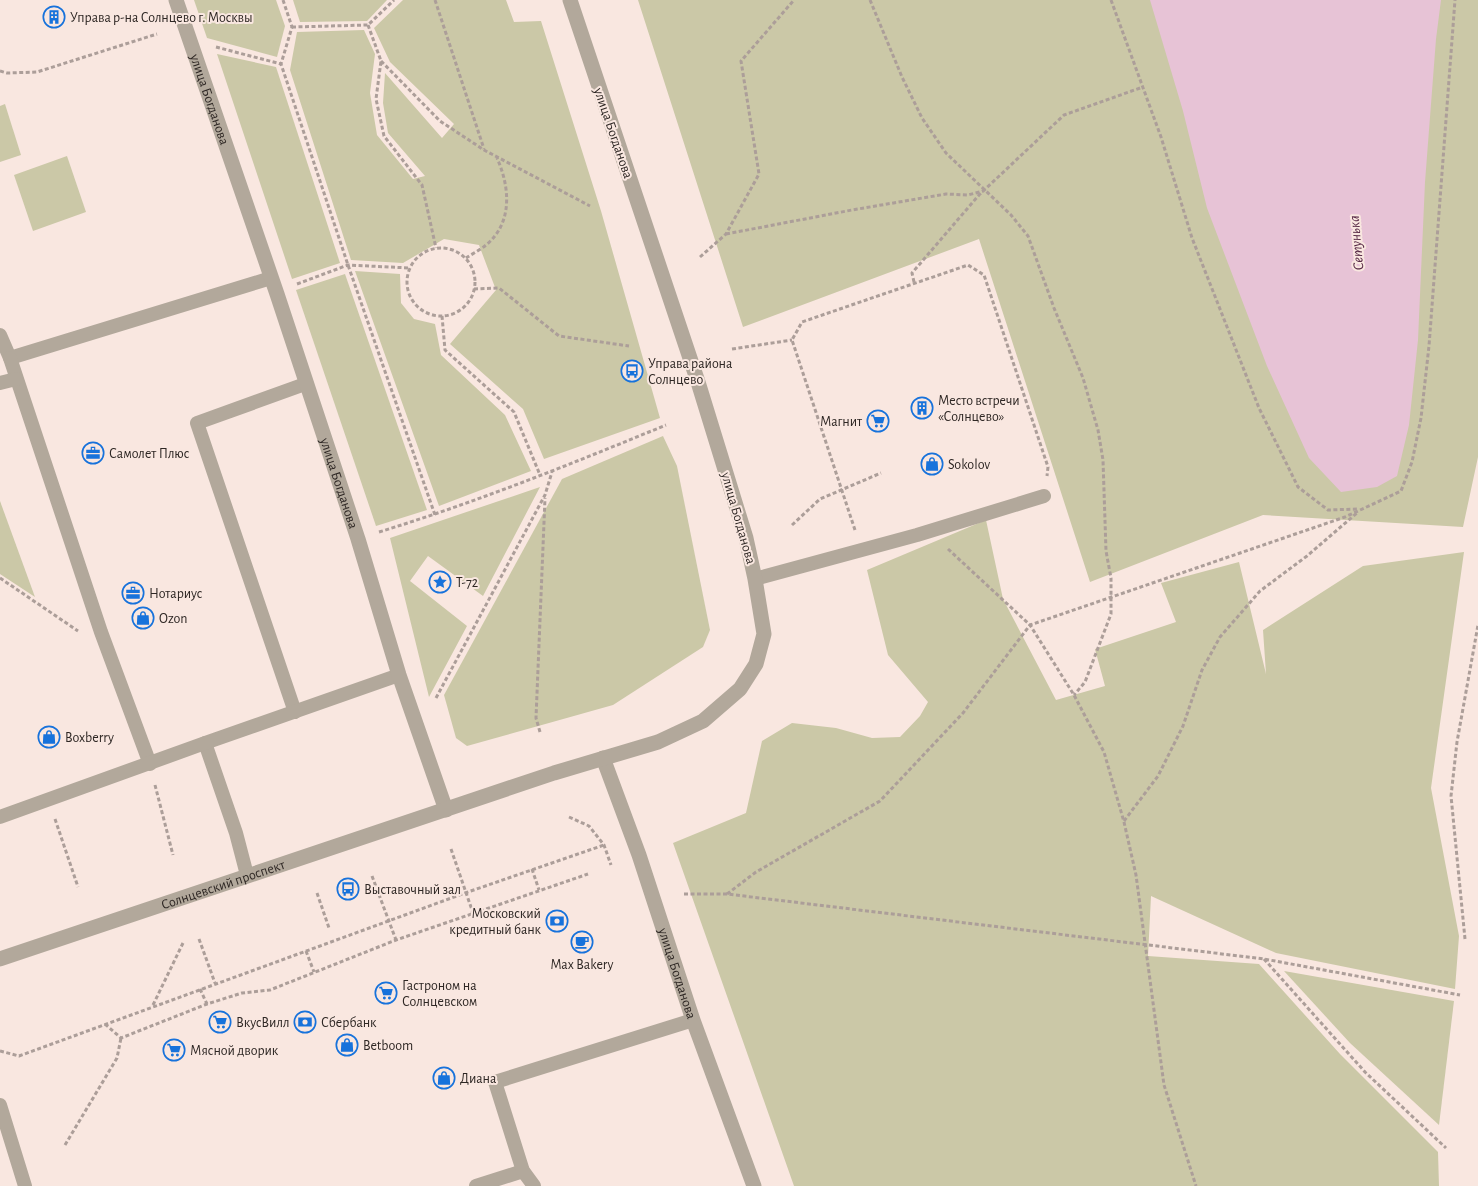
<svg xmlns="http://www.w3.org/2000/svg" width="1478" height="1186" viewBox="0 0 1478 1186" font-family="'Alegreya Sans',sans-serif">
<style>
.green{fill:#cbc8a7}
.water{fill:#e7c3d6}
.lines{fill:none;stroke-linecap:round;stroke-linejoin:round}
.path{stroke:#ac9e99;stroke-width:3;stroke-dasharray:4 2.5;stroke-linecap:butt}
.service{stroke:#b2a89b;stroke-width:14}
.minor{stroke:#b2a89b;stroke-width:15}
.tertiary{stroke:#b2a89b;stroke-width:15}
.labels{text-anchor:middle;stroke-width:4;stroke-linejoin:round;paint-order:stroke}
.poi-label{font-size:14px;fill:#2e2724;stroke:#f9e7e0;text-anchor:start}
.street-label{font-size:14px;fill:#2e2724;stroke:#f9e7e0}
.water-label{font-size:15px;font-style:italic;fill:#562844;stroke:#f9e7e0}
</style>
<rect width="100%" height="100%" fill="#f9e7e0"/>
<g class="green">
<path d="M194,0H276L285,26L277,57L207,38Z"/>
<path d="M293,0H387L367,21L300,22Z"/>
<path d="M403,0H506L514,22L541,21L601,211L660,418L544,459L523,409L450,344L496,290L479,245L444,239L403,263L351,260L290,70L297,32L364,30L375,54L370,93L377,135L413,179L425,176L388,133L383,103L385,73L442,138L454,124L390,62L374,28Z"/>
<path d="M638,0H1478V457L1463,527L1263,515L1090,582L979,239L743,327Z"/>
<path d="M217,54L276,67L340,263L292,279Z"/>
<path d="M5,104L21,155L0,162V106Z"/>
<path d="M67,156L86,212L33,231L14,175Z"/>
<path d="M355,271L400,274L401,303L414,319L435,324L441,355L505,415L531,471L439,506Z"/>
<path d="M345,274L427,510L376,526L296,290Z"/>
<path d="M663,436L677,466L710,630L703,647L613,705L467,746L456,738L444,695L562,479Z"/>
<path d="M540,487L483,596L428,556L410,581L467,626L429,697L390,538Z"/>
<path d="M0,501L35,597L0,574Z"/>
<path d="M986,520L1003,599L1056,700L1105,686L1095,649L1176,622L1161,583L1239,562L1266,674L1263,630L1363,566L1464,552L1431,788L1459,936L1455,989L1276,953L1151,896L1148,956L1259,964L1340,1054L1438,1152L1439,1186H794L673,843L746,813L762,741L792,723L836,728L872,738L900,737L920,716L928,702L888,655L867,570Z"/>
<path d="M1284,971L1454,1001L1439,1125L1350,1043Z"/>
</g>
<path class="water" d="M1150,0H1441L1436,39L1425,182L1418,340L1409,425L1397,476L1377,487L1341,492L1309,458L1267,366L1207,208L1183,111Z"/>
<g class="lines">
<g class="path">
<path d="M283,0L292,27L281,64L348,265L435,515"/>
<path d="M435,0L484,149"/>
<path d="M870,0L902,77L922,118L946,153L1011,215L1028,236L1054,308L1083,378L1098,430L1103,460L1106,551L1111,578V614L1085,682L1074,695"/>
<path d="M1111,0L1161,137L1192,238L1259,408L1298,487L1328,510L1359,509"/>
<path d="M368,25L381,61L376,99L384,136L422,185L436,248"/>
<path d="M292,27L368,25L394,0"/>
<path d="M216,47L281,64"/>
<path d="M381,61L440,121L484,150L590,206"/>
<path d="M0,71L7,73L37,72L157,34"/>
<path d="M726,234L852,210L946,194L968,195L983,191"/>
<circle cx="441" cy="282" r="34"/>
<path d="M700,257L726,234L759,174L741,61L794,0"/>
<path d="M466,258C472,254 480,250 486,245C513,223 510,187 497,158"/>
<path d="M914,282L912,273L979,195L1064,115L1143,87"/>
<path d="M297,284L348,265L410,268"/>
<path d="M474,289L499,288L559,336L629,346"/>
<path d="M442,316L445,350L514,412L540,475"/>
<path d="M732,349L792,340"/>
<path d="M792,525L820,499L881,473"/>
<path d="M855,530L792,340L802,322L968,265L984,275L1048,467L1047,476"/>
<path d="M379,532C477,502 571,464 666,425"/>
<path d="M948,549L1030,625L1074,695L1104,752L1124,822L1136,875L1164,1085L1196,1186"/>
<path d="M0,578L78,631"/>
<path d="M436,698L545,495L552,472"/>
<path d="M540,732L536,718L545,498"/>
<path d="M155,785L173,855"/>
<path d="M569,817L589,826L604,845L611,865"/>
<path d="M55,819L78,887"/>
<path d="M1124,821L1158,776L1183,726L1202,670L1220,637L1260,591L1307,556L1358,512"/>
<path d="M451,849L473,913"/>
<path d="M532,869L539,890"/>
<path d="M372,876L396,940"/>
<path d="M317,893L329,928"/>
<path d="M684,894H727L1264,959L1460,995"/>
<path d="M727,894L756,872L880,801L963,713L1030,625L1345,517L1401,491L1412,462L1421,418L1429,346L1455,0"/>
<path d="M199,939L215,983"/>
<path d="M1465,939L1451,796L1457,742L1478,625"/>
<path d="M306,951L314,972"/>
<path d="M1264,959L1365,1072L1446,1148"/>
<path d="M200,989L207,1004"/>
<path d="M153,1005L183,943"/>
<path d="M105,1024L121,1038L207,1004L242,993L270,990L396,940L588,874"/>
<path d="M0,1051L19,1056L465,893L604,845"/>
<path d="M65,1145L117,1058L121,1038"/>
</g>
<g class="service">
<path d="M0,335L10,358L271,278"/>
<path d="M10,358L101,632L150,764"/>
<path d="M0,383L16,379"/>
<path d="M755,579L917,535L1044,496"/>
<path d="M295,712L197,423L305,384"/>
<path d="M205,743L236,833L247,875"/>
<path d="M0,817L205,743L399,675"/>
<path d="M0,1105L25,1186"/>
<path d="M476,1186L523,1171"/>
<path d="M534,1186L523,1171L495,1082L693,1020"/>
</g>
<path class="minor" id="s1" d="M176,0L277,294L358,539L399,675L446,810"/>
<g class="tertiary">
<path id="s2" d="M603,758L639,855L693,1020L754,1186"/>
<path id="s3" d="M0,959L554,773L658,742L703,721L740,689L756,664L764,634L755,579L746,538L698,382L570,0"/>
</g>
</g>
<defs>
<g id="building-ring" transform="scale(1.125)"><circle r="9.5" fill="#f9e7e0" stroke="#1772db" stroke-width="1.5"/><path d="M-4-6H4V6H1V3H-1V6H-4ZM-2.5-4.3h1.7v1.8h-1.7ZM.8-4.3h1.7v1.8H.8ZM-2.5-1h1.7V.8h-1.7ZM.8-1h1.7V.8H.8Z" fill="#1772db"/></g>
<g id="bus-ring" transform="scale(1.125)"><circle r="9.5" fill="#f9e7e0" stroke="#1772db" stroke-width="1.5"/><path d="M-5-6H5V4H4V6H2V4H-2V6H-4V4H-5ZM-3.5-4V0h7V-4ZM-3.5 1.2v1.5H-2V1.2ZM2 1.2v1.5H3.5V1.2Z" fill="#1772db"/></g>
<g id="supermarket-ring" transform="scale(1.125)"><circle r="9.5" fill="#f9e7e0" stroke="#1772db" stroke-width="1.5"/><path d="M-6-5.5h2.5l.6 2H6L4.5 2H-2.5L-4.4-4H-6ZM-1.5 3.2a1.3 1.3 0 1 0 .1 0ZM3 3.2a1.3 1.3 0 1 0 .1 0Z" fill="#1772db"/></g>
<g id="office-ring" transform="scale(1.125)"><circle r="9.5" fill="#f9e7e0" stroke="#1772db" stroke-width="1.5"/><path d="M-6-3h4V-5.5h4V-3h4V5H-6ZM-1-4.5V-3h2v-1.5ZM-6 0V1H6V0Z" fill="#1772db"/></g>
<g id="shop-ring" transform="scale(1.125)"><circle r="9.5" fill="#f9e7e0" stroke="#1772db" stroke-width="1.5"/><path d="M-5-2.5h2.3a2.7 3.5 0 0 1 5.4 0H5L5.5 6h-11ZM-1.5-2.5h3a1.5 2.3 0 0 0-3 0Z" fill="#1772db"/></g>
<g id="sight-ring" transform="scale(1.125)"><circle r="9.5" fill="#f9e7e0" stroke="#1772db" stroke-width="1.5"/><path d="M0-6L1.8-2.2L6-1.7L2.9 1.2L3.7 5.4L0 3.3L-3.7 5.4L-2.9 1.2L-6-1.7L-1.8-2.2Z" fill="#1772db"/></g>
<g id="bank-ring" transform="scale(1.125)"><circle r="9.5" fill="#f9e7e0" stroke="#1772db" stroke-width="1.5"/><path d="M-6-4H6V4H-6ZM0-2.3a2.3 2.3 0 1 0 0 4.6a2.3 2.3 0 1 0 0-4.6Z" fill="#1772db"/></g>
<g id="cafe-ring" transform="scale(1.125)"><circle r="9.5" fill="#f9e7e0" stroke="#1772db" stroke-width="1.5"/><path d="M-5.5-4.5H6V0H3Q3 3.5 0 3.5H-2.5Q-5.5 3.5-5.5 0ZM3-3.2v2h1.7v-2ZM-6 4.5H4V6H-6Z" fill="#1772db"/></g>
</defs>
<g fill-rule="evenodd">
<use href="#building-ring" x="54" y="17"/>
<use href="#bus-ring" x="632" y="371"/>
<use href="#building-ring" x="922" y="408"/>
<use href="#supermarket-ring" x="878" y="421"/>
<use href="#office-ring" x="93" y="453"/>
<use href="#shop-ring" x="932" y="464"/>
<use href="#sight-ring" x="440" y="582"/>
<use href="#office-ring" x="133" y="593"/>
<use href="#shop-ring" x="143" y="618"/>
<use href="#shop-ring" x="49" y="737"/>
<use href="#bus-ring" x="348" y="889"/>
<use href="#bank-ring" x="557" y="921"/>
<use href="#cafe-ring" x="582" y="942"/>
<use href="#supermarket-ring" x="386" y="993"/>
<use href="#supermarket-ring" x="220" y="1022"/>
<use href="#bank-ring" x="305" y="1022"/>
<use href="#shop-ring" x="347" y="1045"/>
<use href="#supermarket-ring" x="174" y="1050"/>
<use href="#shop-ring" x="444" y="1078"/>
</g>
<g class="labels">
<g class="poi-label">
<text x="70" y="22">Управа р-на Солнцево г. Москвы</text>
<text x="648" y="368">Управа района<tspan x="648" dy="16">Солнцево</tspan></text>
<text x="938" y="405">Место встречи<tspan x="938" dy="16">«Солнцево»</tspan></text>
<text x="862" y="426" text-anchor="end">Магнит</text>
<text x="109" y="458">Самолет Плюс</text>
<text x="948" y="469">Sokolov</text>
<text x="456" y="587">Т-72</text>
<text x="149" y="598">Нотариус</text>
<text x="159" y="623">Ozon</text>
<text x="65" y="742">Boxberry</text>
<text x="364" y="894">Выставочный зал</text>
<text x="541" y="918" text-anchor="end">Московский<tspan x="541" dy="16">кредитный банк</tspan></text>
<text x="582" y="969" text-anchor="middle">Max Bakery</text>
<text x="402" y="990">Гастроном на<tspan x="402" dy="16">Солнцевском</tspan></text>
<text x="236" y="1027">ВкусВилл</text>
<text x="321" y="1027">Сбербанк</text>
<text x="363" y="1050">Betboom</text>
<text x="190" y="1055">Мясной дворик</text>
<text x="460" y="1083">Диана</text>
</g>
<g class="street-label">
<text dy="5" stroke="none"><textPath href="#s1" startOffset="105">улица Богданова</textPath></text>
<text transform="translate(614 133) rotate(71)" y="5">улица Богданова</text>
<text dy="5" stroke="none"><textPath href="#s1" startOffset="510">улица Богданова</textPath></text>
<text transform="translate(739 518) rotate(74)" y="5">улица Богданова</text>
<text dy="5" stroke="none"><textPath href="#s3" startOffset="235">Солнцевский проспект</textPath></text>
<text dy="5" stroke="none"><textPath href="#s2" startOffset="228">улица Богданова</textPath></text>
</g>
<g class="water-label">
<text transform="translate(1356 243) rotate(-95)" y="5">Сетунька</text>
</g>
</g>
</svg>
